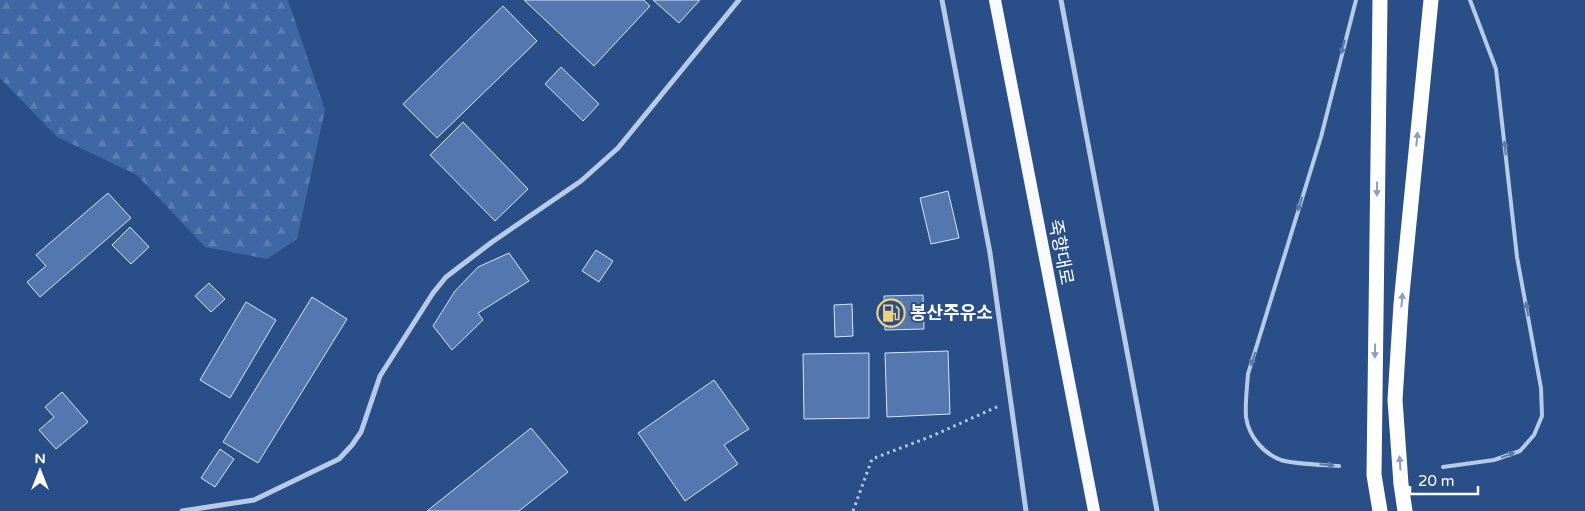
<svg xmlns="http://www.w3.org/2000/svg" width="1585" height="511" viewBox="0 0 1585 511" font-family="'Varela Round','Noto Sans KR',sans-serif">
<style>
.forest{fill:url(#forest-firs)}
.building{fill:#5377ae;stroke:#dae5f6}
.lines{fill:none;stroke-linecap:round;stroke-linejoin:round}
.path{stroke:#b7cae8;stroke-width:3;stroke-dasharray:2.5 4;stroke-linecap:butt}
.lane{stroke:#b7cae8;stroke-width:4}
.street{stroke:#b7cae8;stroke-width:5}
.primary{stroke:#f8fafe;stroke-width:12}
.highway{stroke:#fff;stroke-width:15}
.oneway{fill:#5b79a9}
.oneway2{fill:#8a9ebd}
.labels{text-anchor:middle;stroke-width:4;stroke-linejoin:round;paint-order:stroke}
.street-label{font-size:18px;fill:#fff;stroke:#2a4e87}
.poi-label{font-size:18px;font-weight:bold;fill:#fff;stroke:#2a4e87;text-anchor:start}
</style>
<defs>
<pattern id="forest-firs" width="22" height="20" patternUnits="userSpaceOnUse" patternTransform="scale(1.25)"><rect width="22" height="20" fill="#3f67a3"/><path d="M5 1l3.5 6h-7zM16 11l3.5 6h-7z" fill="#5c7eb1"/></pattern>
</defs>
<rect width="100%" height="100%" fill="#2a4e87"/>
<path class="forest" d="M0,0H288L325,110L297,239L267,259L205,247L137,175L57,137L0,78Z"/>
<g class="building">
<path d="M524,0H644L650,6L594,66Z"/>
<path d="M653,0H700L679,23Z"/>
<path d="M503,6L537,41L437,138L403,104Z"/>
<path d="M561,67L599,104L583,121L545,84Z"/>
<path d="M463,122L528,189L495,221L430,155Z"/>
<path d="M948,191L959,238L931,244L920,198Z"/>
<path d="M108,193L131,218L40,297L27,282L46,266L36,255Z"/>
<path d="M130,227L149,247L131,264L112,245Z"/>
<path d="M596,250L613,261L599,282L582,271Z"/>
<path d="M509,253L529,281L478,313L483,320L452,350L433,326L455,291L478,267Z"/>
<path d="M209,283L225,299L211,312L195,296Z"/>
<path d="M923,295L924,329L885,330L884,296Z"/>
<path d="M312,297L347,319L258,463L223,442Z"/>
<path d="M246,302L276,320L230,398L200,380Z"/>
<path d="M852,304L853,336L835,337L834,305Z"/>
<path d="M948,351L950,414L887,417L885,353Z"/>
<path d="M869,353V418L804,419L803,354Z"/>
<path d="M714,380L749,429L724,445L738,464L685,501L638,433Z"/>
<path d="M62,392L88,422L56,449L39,430L54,417L45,407Z"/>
<path d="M531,428L568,472L519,511H427Z"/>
<path d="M220,449L234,459L215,487L201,478Z"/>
</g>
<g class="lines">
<path class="path" d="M853,511L872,459L932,436L999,406"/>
<g class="lane">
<path d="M1339,466C1325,465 1292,464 1281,460C1263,453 1249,437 1246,417C1245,403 1247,388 1248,374L1321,137L1356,0"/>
<path d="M1443,467L1494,460L1520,451L1534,435L1542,416L1541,388L1517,257L1496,69L1470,0"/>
</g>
<g class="street">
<path d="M942,0L990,253L1026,511"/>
<path d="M1061,0L1157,511"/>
<path d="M182,511L254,500L339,459L352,445L361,432L380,376L433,293L446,277L492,242L581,181L618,148L739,0"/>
</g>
<path class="primary" d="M995,0L1094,511"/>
<g class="highway">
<path d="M1380,511L1374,475L1380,0"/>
<path d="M1405,511L1401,484L1395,400L1401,304L1431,0"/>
</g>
</g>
<defs><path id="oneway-solid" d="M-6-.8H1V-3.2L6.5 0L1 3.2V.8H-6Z" transform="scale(1.25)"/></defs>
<g class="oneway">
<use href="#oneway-solid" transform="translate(1343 47) rotate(105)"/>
<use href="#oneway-solid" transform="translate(1505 148) rotate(-96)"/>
<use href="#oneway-solid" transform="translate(1300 204) rotate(107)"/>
<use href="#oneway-solid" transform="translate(1527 309) rotate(-100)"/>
<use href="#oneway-solid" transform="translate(1253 359) rotate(108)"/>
<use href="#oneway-solid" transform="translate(1508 455) rotate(-20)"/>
<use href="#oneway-solid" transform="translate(1327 465) rotate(5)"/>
</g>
<g class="oneway2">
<use href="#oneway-solid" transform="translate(1417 139) rotate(-84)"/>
<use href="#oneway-solid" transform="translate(1377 189) rotate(91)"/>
<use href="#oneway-solid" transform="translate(1402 300) rotate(-85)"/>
<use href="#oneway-solid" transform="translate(1375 351) rotate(91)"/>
<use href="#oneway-solid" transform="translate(1400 463) rotate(-94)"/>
</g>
<defs>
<g id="fuel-ring" transform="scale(1.4375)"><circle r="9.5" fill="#2a4e87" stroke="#eed37e" stroke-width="1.5"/><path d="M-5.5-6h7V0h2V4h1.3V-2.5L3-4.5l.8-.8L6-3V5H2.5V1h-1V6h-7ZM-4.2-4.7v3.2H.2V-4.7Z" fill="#eed37e"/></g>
</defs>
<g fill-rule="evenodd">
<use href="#fuel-ring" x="891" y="313"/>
</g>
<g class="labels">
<g class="street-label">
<text transform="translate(1061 252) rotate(79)" y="6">죽향대로</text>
</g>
<g class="poi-label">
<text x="910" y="319">봉산주유소</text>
</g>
</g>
<g transform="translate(40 471)" stroke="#2a4e87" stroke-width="4" paint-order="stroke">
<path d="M0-4L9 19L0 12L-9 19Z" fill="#ffffff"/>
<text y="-8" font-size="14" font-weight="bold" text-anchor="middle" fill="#ffffff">N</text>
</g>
<path d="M1410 486v8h68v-8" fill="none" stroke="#ffffff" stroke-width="2.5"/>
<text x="1418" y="486" font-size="15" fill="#ffffff" stroke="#2a4e87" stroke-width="4" paint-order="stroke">20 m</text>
</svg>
